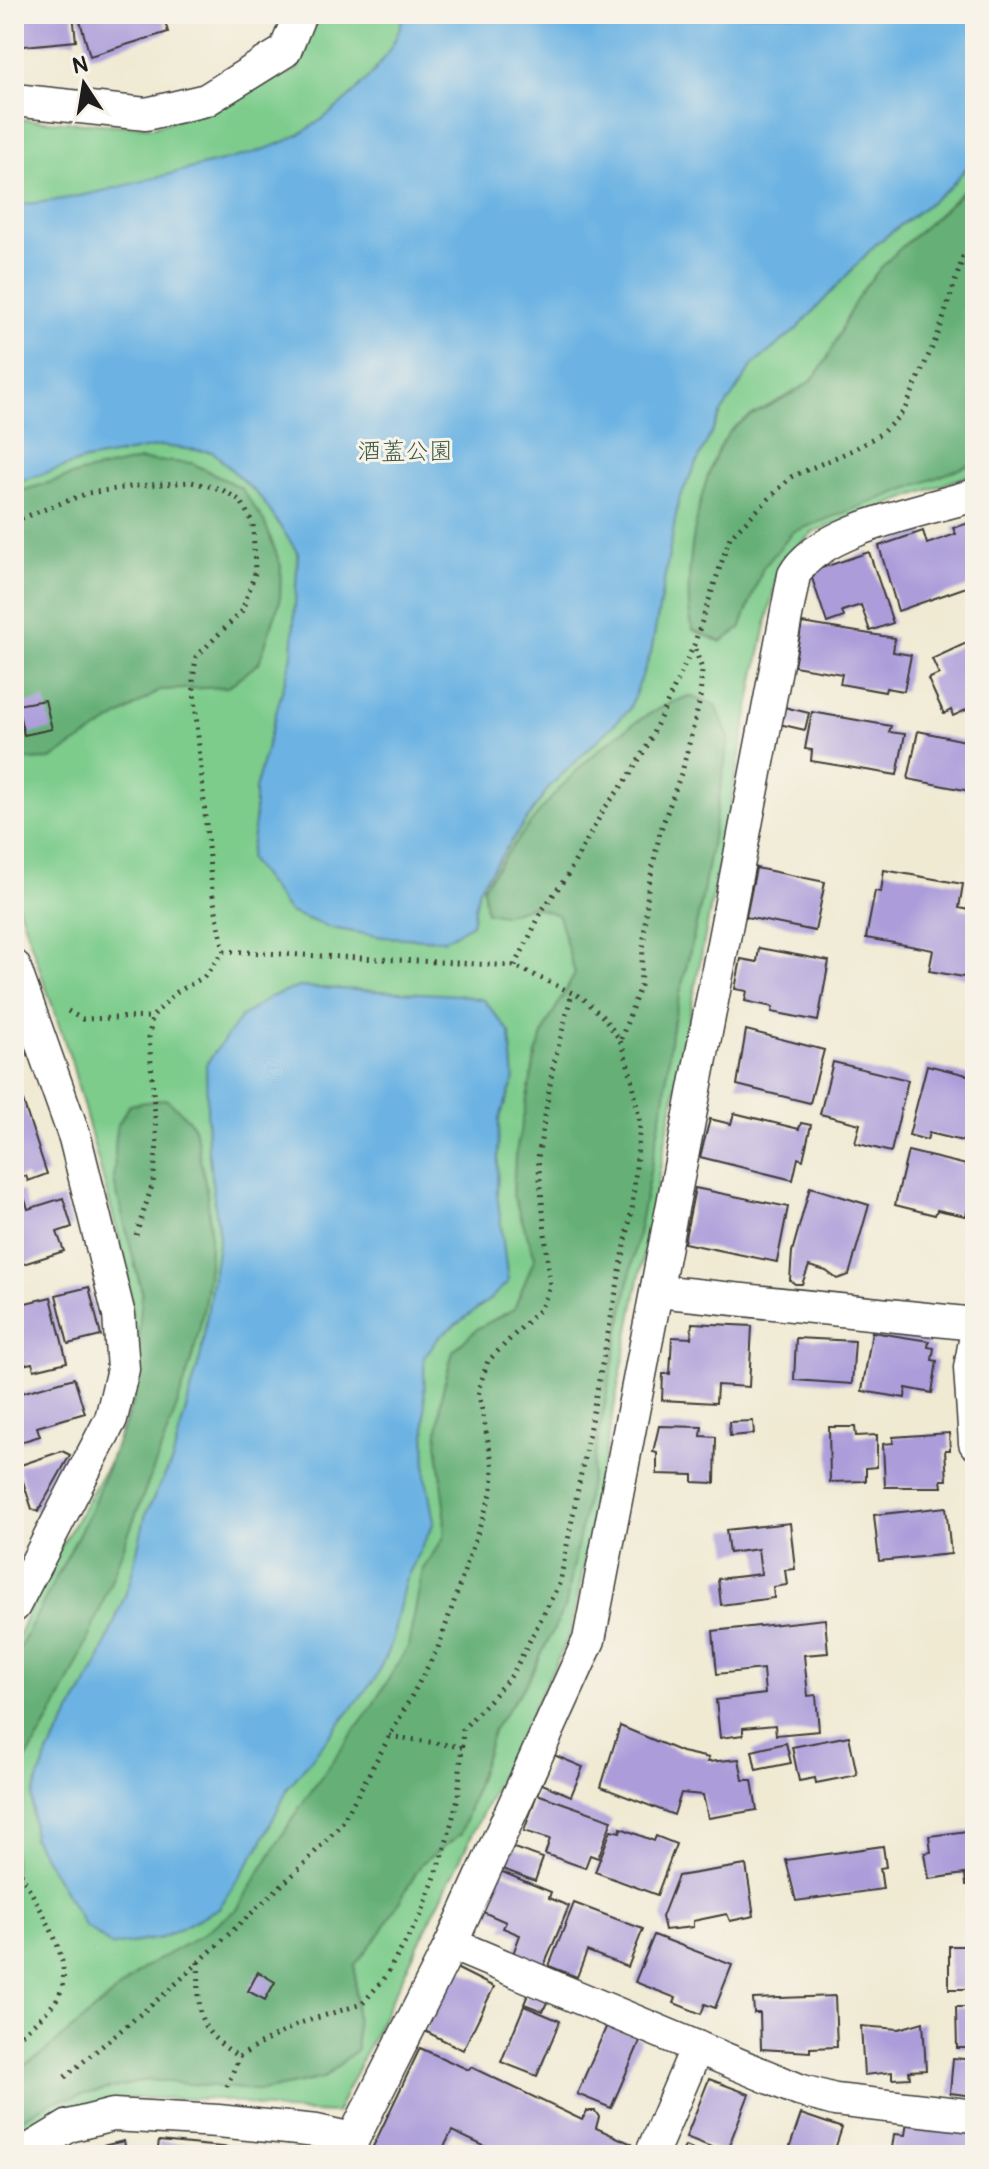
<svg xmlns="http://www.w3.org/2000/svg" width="989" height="2169" viewBox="0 0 989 2169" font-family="Pangolin,'Klee One',sans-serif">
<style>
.green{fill:#7dcc8c;stroke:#4c7454;stroke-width:2}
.forest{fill:#66b078;stroke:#41664a;stroke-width:2}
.water{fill:#6cb3e3;stroke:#446880;stroke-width:2}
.building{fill:#ac9dda}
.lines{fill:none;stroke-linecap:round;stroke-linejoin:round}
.street-casing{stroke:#3c3b37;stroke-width:35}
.path{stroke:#3c3b37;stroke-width:5;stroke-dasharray:2 6;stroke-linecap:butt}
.street{stroke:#fff;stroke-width:32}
.labels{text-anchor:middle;stroke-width:6;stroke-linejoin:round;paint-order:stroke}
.park-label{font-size:24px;fill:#3e5a43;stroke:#f7f3e8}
</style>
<rect width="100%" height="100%" fill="#f7f3e8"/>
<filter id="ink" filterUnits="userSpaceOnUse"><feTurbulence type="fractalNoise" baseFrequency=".0125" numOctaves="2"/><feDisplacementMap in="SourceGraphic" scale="16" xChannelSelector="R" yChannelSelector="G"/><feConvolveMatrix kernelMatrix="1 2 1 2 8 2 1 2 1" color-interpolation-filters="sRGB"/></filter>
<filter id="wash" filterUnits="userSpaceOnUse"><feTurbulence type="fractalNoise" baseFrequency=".006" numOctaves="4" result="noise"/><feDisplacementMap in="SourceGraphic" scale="32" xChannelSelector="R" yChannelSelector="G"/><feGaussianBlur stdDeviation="1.8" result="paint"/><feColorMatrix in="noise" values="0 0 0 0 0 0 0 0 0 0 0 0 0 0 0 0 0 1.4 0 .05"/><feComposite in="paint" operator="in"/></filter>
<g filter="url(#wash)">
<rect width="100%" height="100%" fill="#f0ead3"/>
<path class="green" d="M319,14H975V473L813,532L779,565L755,676L571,1632L336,2113L285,2111L219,2099L133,2098L58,2111L14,2137V1645L45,1575L110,1460L131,1401L135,1341L127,1268L71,1060L14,894V119L153,127L203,111L298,69Z"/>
<g class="forest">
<path d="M975,178V463L793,532L763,568L740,629L721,642L693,630C679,588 700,457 735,427C754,410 800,393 812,379C835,354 841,322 860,294C891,248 939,220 975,178Z"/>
<path d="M140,460L192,463L241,488L264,521L281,566L280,601L259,663L228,687L161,690L51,759L24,760L14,752V493L81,473Z"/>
<path d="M689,696L716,705L729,739L701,904L671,1033L665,1095L566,1605L528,1681L494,1729L461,1834L422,1863L382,1931L355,1965L357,2049L324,2078L262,2091L148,2080L51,2102L14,2123V2070L40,2056L145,1967L200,1936L238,1908L297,1811L371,1708L408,1647L423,1569L444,1537L445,1506L437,1442L442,1393L453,1351L478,1328L514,1309L535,1257L513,1195L515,1157L536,1054L547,1024L575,974L558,915L532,906L503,915L486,912L483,887C534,814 601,726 689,696Z"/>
<path d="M166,1099C174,1106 186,1115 192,1124C198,1132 198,1149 200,1159C235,1291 172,1417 127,1538C96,1623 65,1703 14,1778V1659L90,1512L134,1400L142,1293L114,1181L116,1128L129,1105Z"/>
</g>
<g class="water">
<path d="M403,14H975V158L950,187L875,245L797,329L753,365L721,413L679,499L651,653L629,710L550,786L479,888L472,924L444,940L383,937L331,928L289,912L249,859L255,822V789L292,655L298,553L261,498L213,452L161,446L86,460L14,483V205C75,201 134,183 193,168C231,158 275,151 308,129C346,104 396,60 403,14Z"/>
<path d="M299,987L459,995L484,1000L510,1033L514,1080L499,1120L497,1193L508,1282L489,1300L440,1336L424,1357L426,1477L434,1522L405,1581L392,1642L375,1679L288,1788L260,1846L219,1908L162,1938L112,1946L84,1925L33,1838L32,1797L48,1754L98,1663L129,1585L146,1513L172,1461L201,1354L219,1237L208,1149L206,1064L241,1017L270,997Z"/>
</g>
<g id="blocks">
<g class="building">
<path d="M14,14H73L76,41L14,47Z"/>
<path d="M78,14H163L168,32L90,56Z"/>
<path d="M975,521V584L898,611L879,546L923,531L927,544L956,534L953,528Z"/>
<path d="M869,552L893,623L870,631L861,605L842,611L844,617L827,623L810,572Z"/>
<path d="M802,623L895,638L893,652L911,655L904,691L886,688L885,692L840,684L842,674L794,666Z"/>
<path d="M975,639V706L953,716L951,710L944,714L928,679L939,674L932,659Z"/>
<path d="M45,700L52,729L24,735L17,705Z"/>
<path d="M784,707L809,713L805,730L779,724Z"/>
<path d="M812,712L891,726L889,732L905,734L897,775L811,761L812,750L805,749Z"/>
<path d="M918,731L975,743V792L908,779Z"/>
<path d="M756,868L825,882L815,931L746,917Z"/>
<path d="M884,870L963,884L959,908L975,911V979L929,971L933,950L866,938L875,891L881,892Z"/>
<path d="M759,948L829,961L818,1021L772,1012L773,1007L745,1001L747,991L735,989L741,959L757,962Z"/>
<path d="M746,1030L824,1050L810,1103L737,1085Z"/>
<path d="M833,1062L908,1080L891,1152L855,1143L860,1124L820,1114Z"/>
<path d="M927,1065L975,1077V1131L971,1143L929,1133L927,1140L909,1135Z"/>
<path d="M21,1095L47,1174L28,1181L26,1176L14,1179V1097Z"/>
<path d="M734,1113L799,1129L801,1123L811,1125L803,1160L798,1158L793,1180L700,1157L710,1119L731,1124Z"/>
<path d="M908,1151L975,1167V1203L970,1201L966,1216L937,1210L935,1215L895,1205Z"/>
<path d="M810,1187L869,1205L849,1275L837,1279L826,1271L809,1266L802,1284H795L790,1280L792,1252Z"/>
<path d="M695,1188L788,1207L777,1262L684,1243Z"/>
<path d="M22,1191L28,1209L63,1198L72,1227L57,1232L64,1251L14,1267V1193Z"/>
<path d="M89,1287L101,1336L68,1344L56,1295Z"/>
<path d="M51,1297L67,1362L34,1370L32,1363L18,1366L14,1331L23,1328L17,1305Z"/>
<path d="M692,1323L752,1326L749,1387L717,1385L716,1403L662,1400L663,1374H670L672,1337L691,1338Z"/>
<path d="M872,1332L929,1341L928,1347L934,1348L932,1360L937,1361L932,1393L906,1388L905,1398L862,1391Z"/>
<path d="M796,1338L855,1341L852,1384L794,1380Z"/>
<path d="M74,1378L85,1413L37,1427L40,1436L14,1444V1395Z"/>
<path d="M753,1421L754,1434L730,1436L729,1422Z"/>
<path d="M659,1426L702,1427L701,1436L716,1437L715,1483L693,1482V1475L657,1474V1453L653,1452Z"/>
<path d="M829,1427H855L856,1436L877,1435V1467L866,1468V1481L830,1482Z"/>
<path d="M949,1433L950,1450H945L947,1480H941L942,1487H885L883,1444L893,1443V1437Z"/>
<path d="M62,1451L70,1455L38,1512L32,1509L18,1466Z"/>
<path d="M946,1507L951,1554L879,1561L874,1515Z"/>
<path d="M790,1523L795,1569L785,1570L787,1585L773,1587L774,1598L721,1605L718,1579L761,1574L758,1549L729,1553L726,1530Z"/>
<path d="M825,1619L828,1653L804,1655L808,1696L816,1695L819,1731L776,1735L775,1725L743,1728V1735L720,1738L716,1700L765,1694L763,1669L717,1674L713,1631Z"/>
<path d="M620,1726L682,1752L709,1758L707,1762L739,1759L743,1780H752L757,1810L708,1818L703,1795L681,1793L674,1815L601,1787Z"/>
<path d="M849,1736L857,1775L816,1783L815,1778L799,1781L792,1747Z"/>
<path d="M786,1743L791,1763L756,1770L752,1751Z"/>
<path d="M554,1755L583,1767L571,1796L542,1784Z"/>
<path d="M537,1794L612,1820L598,1858L590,1855L585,1868L545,1854L550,1839L524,1831Z"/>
<path d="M621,1828L654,1841L656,1836L676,1844L657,1895L595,1872L611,1830L620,1832Z"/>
<path d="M975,1830V1884L966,1885L965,1874L929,1879L925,1853L931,1852L929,1836Z"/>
<path d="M508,1846L543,1858L535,1881L500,1868Z"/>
<path d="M883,1846L886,1867L880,1868L883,1889L796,1901L786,1860Z"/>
<path d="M746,1865L754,1916L730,1921L727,1914L693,1921V1927L665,1930L662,1917L678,1876Z"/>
<path d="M500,1871L551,1892L549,1898L569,1906L544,1966L513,1954L520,1935L503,1928L506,1922L483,1912Z"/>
<path d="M574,1903L643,1929L628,1967L587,1951L577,1977L549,1966Z"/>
<path d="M654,1935L732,1965L715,2008L705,2004L701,2014L674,2003L676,1998L635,1982Z"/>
<rect x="949" y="1946" width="26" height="43"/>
<path d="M456,1968L494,1987L463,2050L425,2031Z"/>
<path d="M258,1972L275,1982L265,2000L248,1991Z"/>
<path d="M529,1992L548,2000L543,2011L524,2004Z"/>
<path d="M835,1996L837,2047L810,2048V2052L761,2049L760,2013H754L753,1999Z"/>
<path d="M524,2006L560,2021L537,2076L501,2062Z"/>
<path d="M956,2007H975V2048H957Z"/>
<path d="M923,2022L926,2070L909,2071L910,2078L892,2079V2072L864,2075L861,2026L899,2029Z"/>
<path d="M607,2025L641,2039L611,2108L577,2094Z"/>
<path d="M420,2048L469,2070L471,2067L582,2120L587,2111H595L599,2117L596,2128L632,2144L626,2155H503L452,2131L440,2155H369Z"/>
<path d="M953,2058L975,2060V2096L950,2093Z"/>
<path d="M709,2079L749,2094L726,2153L686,2137Z"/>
<path d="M801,2114L842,2128L833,2155H787Z"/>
<path d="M907,2122L975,2131V2155H891L894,2134L905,2135Z"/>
<path d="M124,2141L127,2155H94L99,2153L98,2147Z"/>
<path d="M159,2141L242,2149L241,2155H157Z"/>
<path d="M685,2146L707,2155H681Z"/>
</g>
</g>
</g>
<g filter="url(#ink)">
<use href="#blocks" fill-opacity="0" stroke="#3c3b37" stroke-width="2"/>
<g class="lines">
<g class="street-casing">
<g id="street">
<path d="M14,100L146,114L206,100L285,51L300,14"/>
<path d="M14,966L75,1138L119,1315L123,1369L111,1419L14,1606"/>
<path d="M657,1291L975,1324"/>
<path d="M975,1341L970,1368L975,1443"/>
<path d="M451,1944L799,2090L835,2100L975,2116"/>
<path d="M21,2155L69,2126L113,2115L218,2121L317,2131L353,2139"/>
<path d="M345,2155L451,1944L589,1640L794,575C818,529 926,510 975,495"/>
<path d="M651,2155L697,2047"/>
</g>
</g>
<g class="path">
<path d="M14,521L88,493L136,486L191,482L221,489L241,501L253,524L255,573L242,611L196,657L193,680L212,891L224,951L204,977L175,993L152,1017L149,1037L157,1144L153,1183L136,1235"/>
<path d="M224,951L515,966L583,998L604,1018L620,1040L632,1078L640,1125L632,1209L560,1582L512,1675L463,1729L458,1798L443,1855L421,1915L384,1979L362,2004L300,2023L258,2045L239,2057L226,2089"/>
<path d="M515,966L543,909L567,876L604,809L628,778L647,746L694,645L730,537L791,477L855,449L882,433L904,411L939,332L963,257L975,246"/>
<path d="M68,1011L82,1019L152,1017"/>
<path d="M621,1039L640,986L648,889L660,832L683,768L700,700L702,669L694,646"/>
<path d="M389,1736L462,1747"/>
<path d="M14,1859C29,1896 80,1958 58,1997C49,2013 27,2028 14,2041"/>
<path d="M198,1962C201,2016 191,2025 239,2057"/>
<path d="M65,2077L168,1991L303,1865L342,1823L438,1648L492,1491L493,1467L478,1390L488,1361L541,1308L550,1287L538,1158L553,1067L572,993"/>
</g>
<use href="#street" class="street"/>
</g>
</g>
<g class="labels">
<g class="park-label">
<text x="405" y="459">酒蓋公園</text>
</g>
</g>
<rect width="989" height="2169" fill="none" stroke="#f7f3e8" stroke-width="48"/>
<g transform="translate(84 84) rotate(348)" stroke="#f7f3e8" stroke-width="6" paint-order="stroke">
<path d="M0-6L14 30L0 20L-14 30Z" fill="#1c1c1c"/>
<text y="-12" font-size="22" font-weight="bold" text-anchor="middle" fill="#1c1c1c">N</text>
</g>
</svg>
